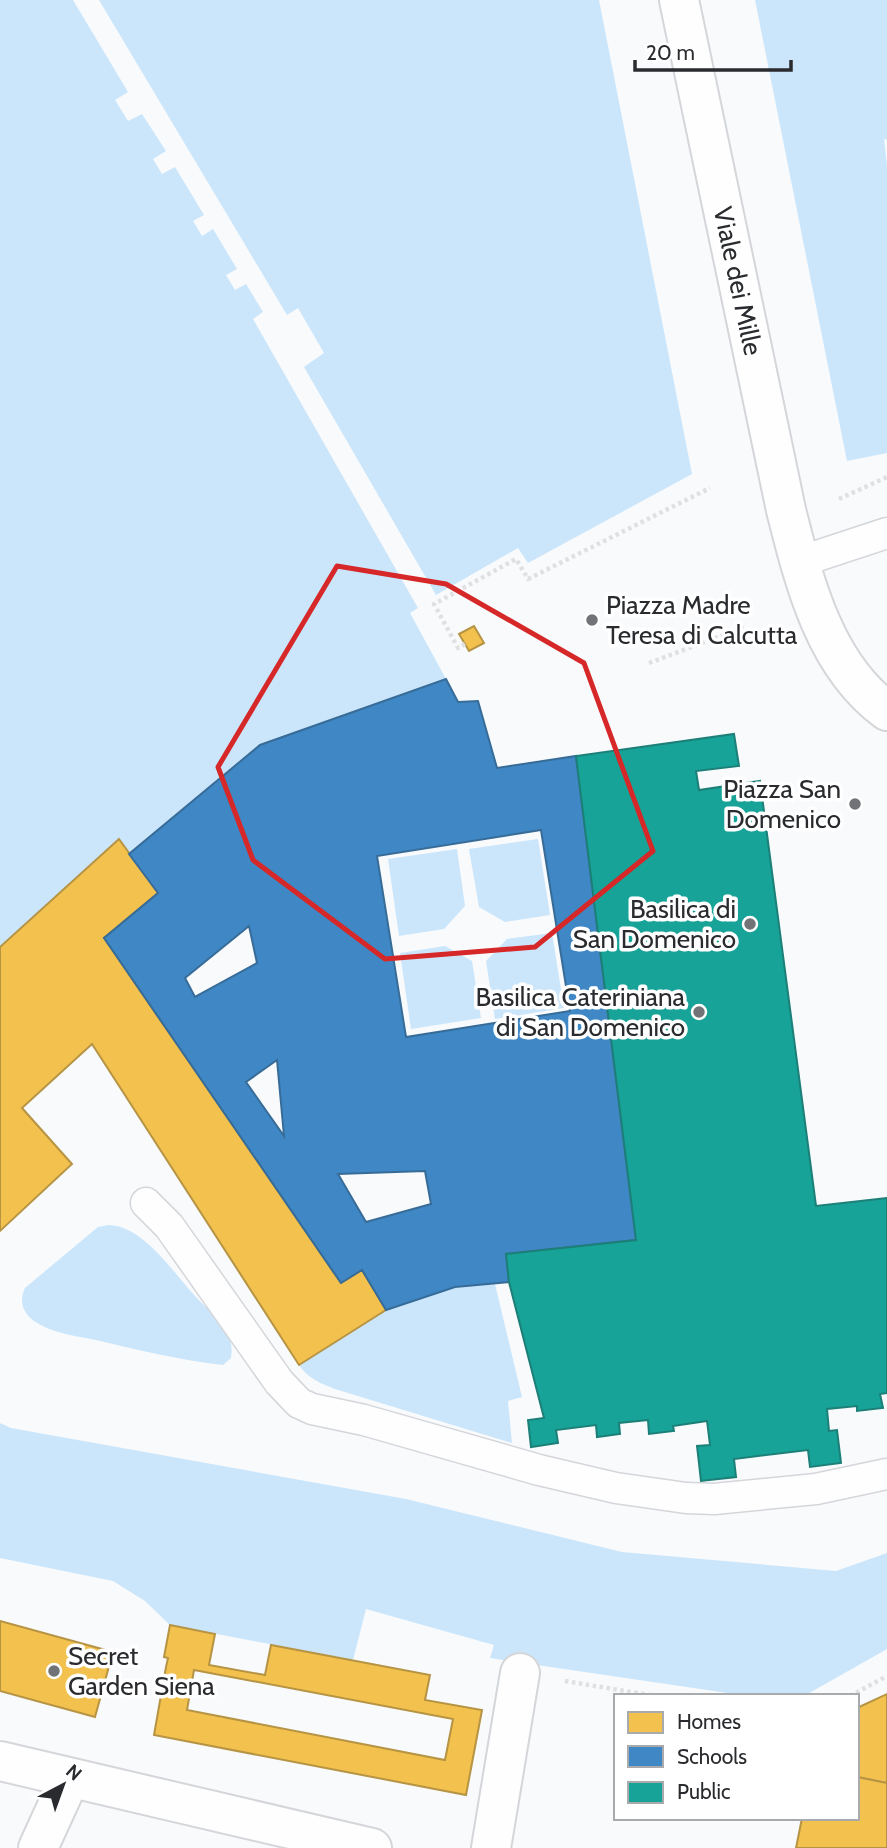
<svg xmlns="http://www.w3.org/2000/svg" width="887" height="1848" viewBox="0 0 887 1848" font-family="Cabin,sans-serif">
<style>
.green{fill:#cbe6fb}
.homes{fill:#f2c14e;stroke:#b69444;stroke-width:2;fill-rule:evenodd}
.schools{fill:#3f88c5;stroke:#386c98;stroke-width:2;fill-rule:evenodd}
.public{fill:#17a398;stroke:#1c7f78;stroke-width:2}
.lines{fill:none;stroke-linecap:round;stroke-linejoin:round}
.service-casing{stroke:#d4d6d9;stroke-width:33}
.pedestrian-casing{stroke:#d4d6d9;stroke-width:42}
.minor-casing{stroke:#d4d6d9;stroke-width:42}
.tertiary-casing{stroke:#d4d6d9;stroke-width:42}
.path{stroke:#e0e0e1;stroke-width:4.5;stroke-dasharray:3.5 3.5;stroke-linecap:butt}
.service{stroke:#fefeff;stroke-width:30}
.pedestrian{stroke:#fefeff;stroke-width:38}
.minor{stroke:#fefeff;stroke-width:38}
.tertiary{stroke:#fefeff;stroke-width:38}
.marked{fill:none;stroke:#d62828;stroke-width:5;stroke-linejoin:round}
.poi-dot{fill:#717376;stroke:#fff;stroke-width:2.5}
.labels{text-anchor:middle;stroke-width:7;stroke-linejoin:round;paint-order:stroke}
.street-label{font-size:26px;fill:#292b2e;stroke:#fff}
.poi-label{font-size:26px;fill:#292b2e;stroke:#fff;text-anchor:end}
</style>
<rect width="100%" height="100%" fill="#f8fafc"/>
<g class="green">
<path d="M0,0H73L128,92L115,100L128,121L142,114L166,151L153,159L162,174L175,167L204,215L193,221L202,236L213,229L237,269L226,275L235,290L246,284L263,312L253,319L418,608L410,613L446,679L260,745L129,854L119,839L0,947Z"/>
<path d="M99,0H599L692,474L528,563L518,548L436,595L304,367L324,353L298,308L287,315Z"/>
<path d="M755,0H887V140L884,139L887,165V453L847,461Z"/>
<path d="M538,839L550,915L505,922L479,907L469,849Z"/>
<path d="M457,849L465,906L444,929L399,936L388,859Z"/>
<path d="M552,933L564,1008L495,1019L486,961L507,939Z"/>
<path d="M445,946L472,961L481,1018L411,1029L400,953Z"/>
<path d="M109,1225C143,1226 173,1272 194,1295C206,1308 222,1321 229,1337C232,1344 232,1351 231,1358L223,1365C180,1360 138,1350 96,1340C76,1336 51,1333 34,1321C22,1312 19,1301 25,1288L98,1227Z"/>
<path d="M495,1284L522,1397L508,1401L512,1443L335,1389C322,1384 307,1378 299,1365L386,1310L455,1287Z"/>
<path d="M0,1423L11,1428L406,1499L622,1552L836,1571L887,1553V1649L804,1696H748L490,1658L494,1645L366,1609L353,1660L170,1625L145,1601L113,1581L0,1558Z"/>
</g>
<g class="homes">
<path d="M474,626L484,643L469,651L459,634Z"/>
<path d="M119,839L158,893L104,938L341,1283L362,1270L386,1310L299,1365L92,1044L22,1108L72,1164L0,1231V947Z"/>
<path d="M0,1621L113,1652L95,1717L0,1691Z"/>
<path d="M170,1625L215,1634L209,1665L265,1675L271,1645L430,1675L425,1700L482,1710L466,1795L154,1735L166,1667L168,1658L164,1657ZM194,1670L453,1719L445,1760L187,1710Z"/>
<path d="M887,1694V1783L857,1777V1708Z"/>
<path d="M857,1777L887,1783V1848H796L802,1818H857Z"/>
</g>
<path class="schools" d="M446,679L458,702L478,701L497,768L576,756L636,1240L506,1254L509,1282L455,1287L386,1310L362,1270L341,1283L104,938L158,893L129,854L260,745ZM541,830L570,1011L406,1037L377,856ZM249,926L257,963L195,997L185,978ZM277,1060L284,1136L246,1082ZM425,1171L431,1204L366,1222L338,1174Z"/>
<path class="public" d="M734,734L739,766L696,771L699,790L760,781L816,1206L887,1198V1393L880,1394L883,1408L857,1411V1406L827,1409L829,1431L837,1430L841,1463L810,1467L808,1450L734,1459L736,1477L701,1481L697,1446L710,1445L707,1421L673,1426L674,1431L649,1434L648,1420L619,1423L620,1434L597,1437L596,1425L556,1430L558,1443L531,1447L528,1420L544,1418L509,1282L506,1254L636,1240L576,756Z"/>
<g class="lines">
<g class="service-casing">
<g id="service">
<path d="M799,562L887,533"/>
<path d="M146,1203L169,1226L279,1382L299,1403L312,1409L364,1420L539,1470L616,1488L686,1498L714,1499L816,1489L887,1474"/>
</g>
</g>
<g class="pedestrian-casing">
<path id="pedestrian" d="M38,1848L70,1778"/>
</g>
<g class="minor-casing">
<g id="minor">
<path d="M0,1761L372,1848"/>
<path d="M491,1848L520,1673"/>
</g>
</g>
<g class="tertiary-casing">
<path id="tertiary" d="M679,0L786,510C804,581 824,665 887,711"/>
</g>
<g class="path">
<path d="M839,499L887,477"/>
<path d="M465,644L458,648L434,604L516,559L528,579L710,488"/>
<path d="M649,663L747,626"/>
<path d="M565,1681L655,1696"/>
<path d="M850,1696L887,1676"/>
</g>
<use href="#service" class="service"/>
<use href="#pedestrian" class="pedestrian"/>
<use href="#minor" class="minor"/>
<use href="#tertiary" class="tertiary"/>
</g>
<path class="marked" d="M337,566L446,584L584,663L653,851L535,947L385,959L253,860L218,767Z"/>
<g class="poi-dot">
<circle cx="592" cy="620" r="7"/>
<circle cx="855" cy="804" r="7"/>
<circle cx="750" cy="924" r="7"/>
<circle cx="699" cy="1012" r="7"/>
<circle cx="54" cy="1671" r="7"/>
</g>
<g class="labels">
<g class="street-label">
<text transform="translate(738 281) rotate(78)" y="9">Viale dei Mille</text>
</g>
<g class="poi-label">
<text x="606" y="614" text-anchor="start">Piazza Madre<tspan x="606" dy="30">Teresa di Calcutta</tspan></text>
<text x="841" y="798">Piazza San<tspan x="841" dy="30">Domenico</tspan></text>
<text x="736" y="918">Basilica di<tspan x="736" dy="30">San Domenico</tspan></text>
<text x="685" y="1006">Basilica Cateriniana<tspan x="685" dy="30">di San Domenico</tspan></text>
<text x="68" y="1665" text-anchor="start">Secret<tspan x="68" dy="30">Garden Siena</tspan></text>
</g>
</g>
<rect x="614" y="1694" width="245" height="126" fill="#ffffff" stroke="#a9aaab" stroke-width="2"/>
<rect x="628" y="1712" width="35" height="21" fill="#f2c14e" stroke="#a9aaab" stroke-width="2"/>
<text x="677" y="1729" font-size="21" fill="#292b2e">Homes</text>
<rect x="628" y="1746" width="35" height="21" fill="#3f88c5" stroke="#a9aaab" stroke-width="2"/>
<text x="677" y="1764" font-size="21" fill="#292b2e">Schools</text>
<rect x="628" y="1782" width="35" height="21" fill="#17a398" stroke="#a9aaab" stroke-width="2"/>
<text x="677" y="1799" font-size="21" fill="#292b2e">Public</text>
<g transform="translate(63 1785) rotate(41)" stroke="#ffffff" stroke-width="5" paint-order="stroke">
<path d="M0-5L12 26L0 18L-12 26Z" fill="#292b2e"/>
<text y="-10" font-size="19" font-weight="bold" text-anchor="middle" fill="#292b2e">N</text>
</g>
<path d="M635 60v10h156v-10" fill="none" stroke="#292b2e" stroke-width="3.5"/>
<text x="646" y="60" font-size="21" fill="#292b2e" stroke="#ffffff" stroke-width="5" paint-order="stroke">20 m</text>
</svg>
